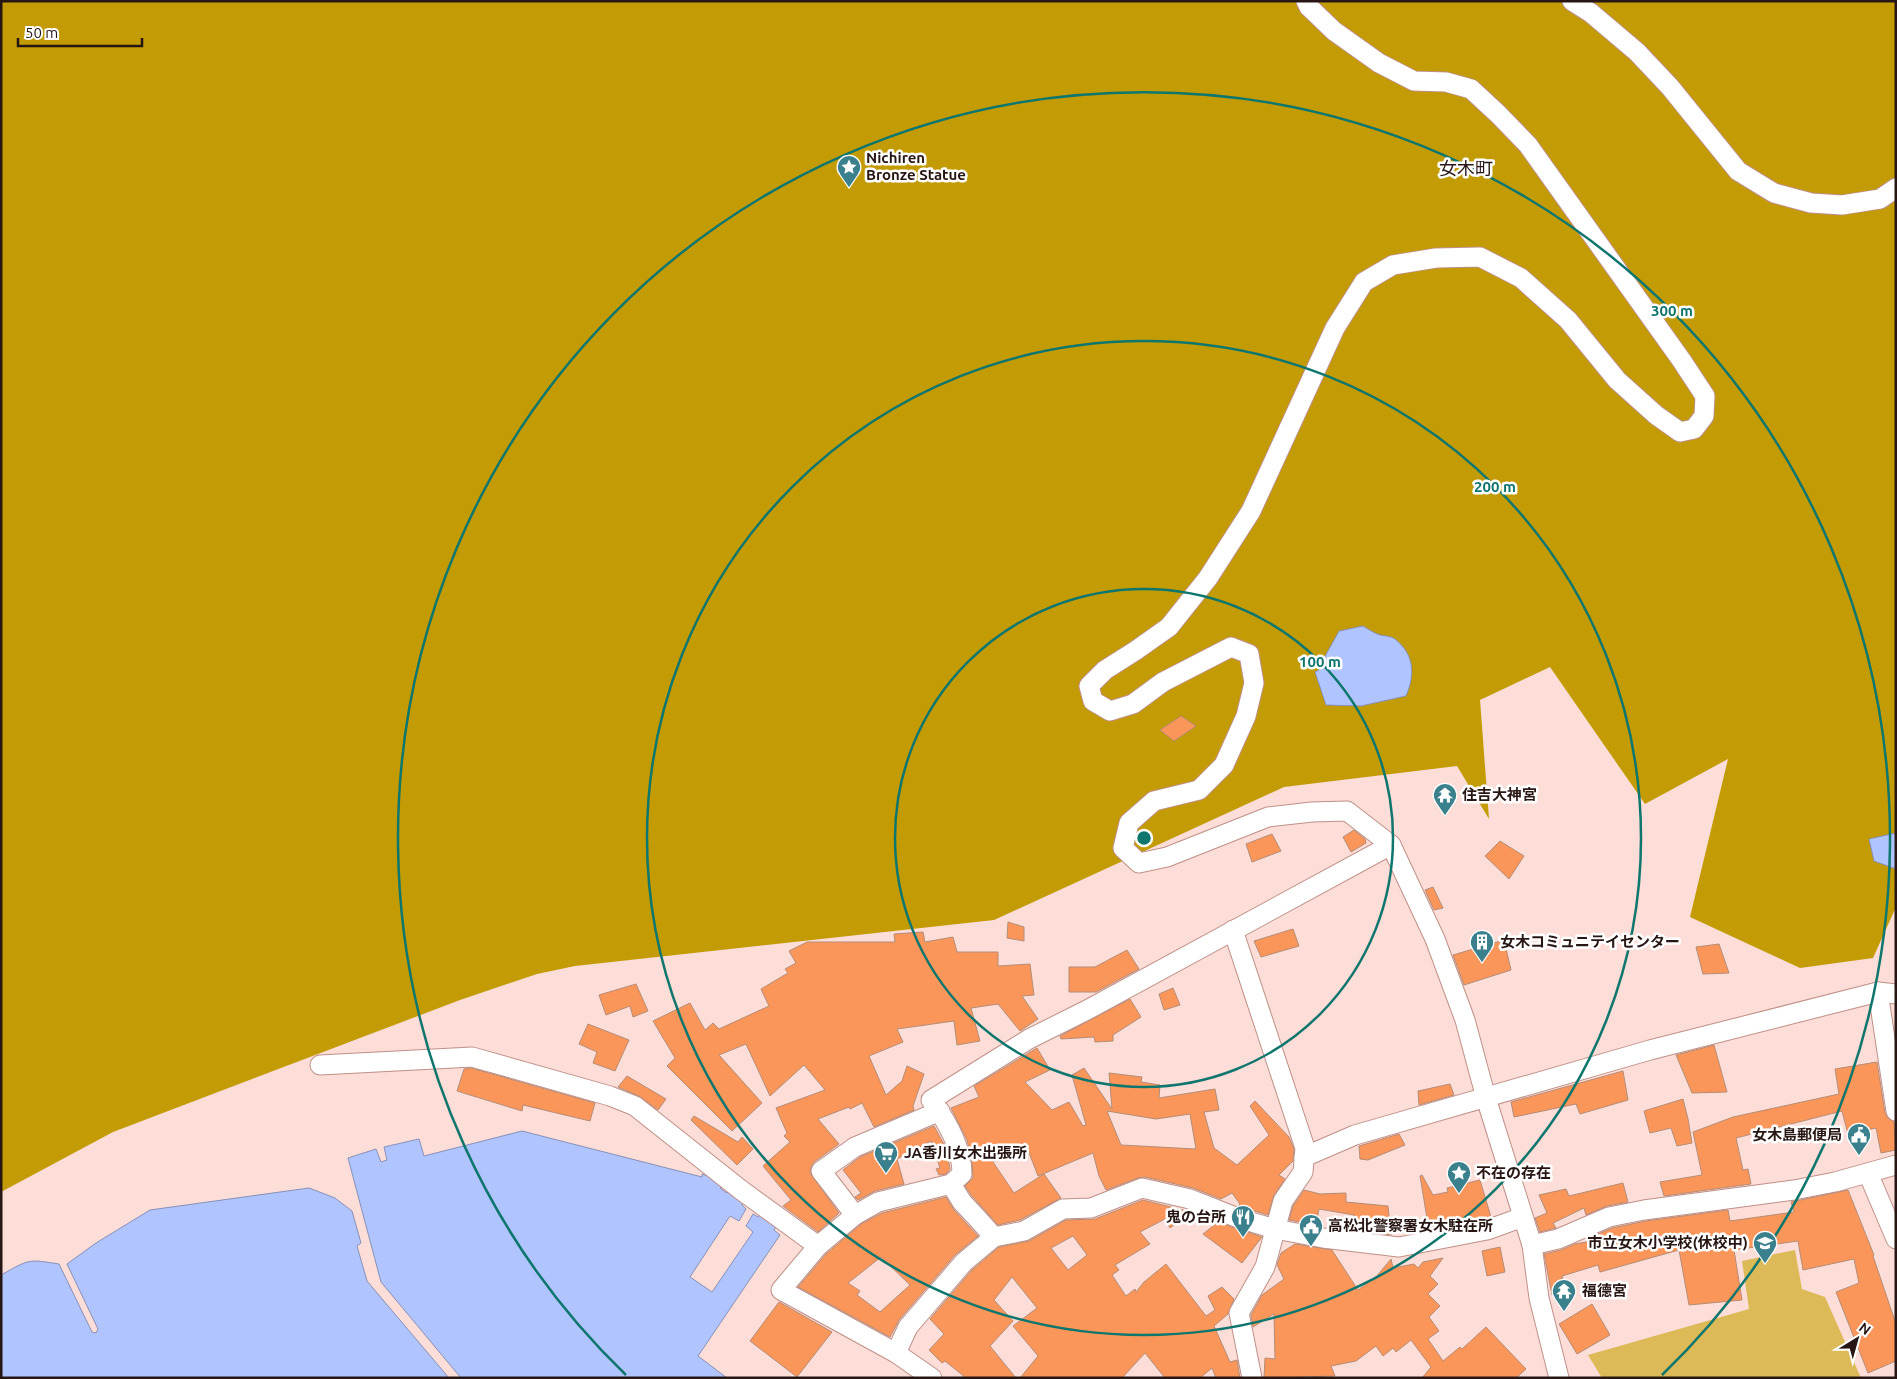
<svg xmlns="http://www.w3.org/2000/svg" width="1897" height="1379" viewBox="0 0 1897 1379" font-family="Ubuntu,'Noto Sans JP',sans-serif">
<style>
.green{fill:#ddba58}
.forest{fill:#c39b05}
.water{fill:#b0c4ff;stroke:#8790b8}
.building{fill:#fb965a;stroke:#b58c76;fill-rule:evenodd}
.lines{fill:none;stroke-linecap:round;stroke-linejoin:round}
.minor-casing{stroke:#bf9087;stroke-width:21}
.minor{stroke:#fff;stroke-width:19}
.ring{fill:none;stroke:#0f766e;stroke-width:2.5}
.labels{text-anchor:middle;stroke-width:5;stroke-linejoin:round;paint-order:stroke}
.poi-label{font-size:15px;font-weight:bold;fill:#271613;stroke:#fff;text-anchor:start}
.quarter-label{font-size:18px;fill:#271613;stroke:#fff}
.centre{fill:#0f766e;stroke:#fff;stroke-width:2.5}
.ring-label{font-size:15px;text-anchor:middle;font-weight:bold;fill:#0f766e;stroke:#fff;stroke-width:5;stroke-linejoin:round;paint-order:stroke}
</style>
<rect width="100%" height="100%" fill="#fcddd7"/>
<path class="green" d="M1795,1250L1802,1289L1825,1297L1861,1378H1602L1588,1355L1749,1309L1742,1261Z"/>
<path class="forest" d="M1,1H1896V907L1873,958L1800,968L1690,917L1728,759L1645,804L1550,667L1480,700L1489,819L1457,766L1284,787L994,920L575,966L537,974L460,1000L113,1132L1,1192Z"/>
<g class="water">
<path d="M1363,626C1368,629 1374,633 1380,635C1385,636 1391,636 1395,639C1415,655 1415,675 1406,696L1361,706L1326,705L1315,672L1324,667V658L1339,631Z"/>
<path d="M1896,833V869L1874,861L1869,839Z"/>
<path d="M522,1131L702,1177V1174L713,1178L722,1186L720,1188L727,1193L729,1191L744,1202L742,1205L746,1209L739,1221L730,1216L690,1277L712,1292L753,1232L746,1226L753,1214L758,1217L759,1215L776,1227L774,1230L780,1235L698,1356L727,1378H461L381,1282L348,1158L376,1149L381,1162L387,1160L384,1147L419,1139L424,1156Z"/>
<path d="M309,1188L335,1198L352,1211L361,1243L357,1246L367,1281L449,1378H1V1275C30,1259 27,1259 59,1264L92,1332L96,1333L98,1329L67,1264L96,1243L150,1210Z"/>
</g>
<g class="building">
<path d="M1181,716L1196,726L1174,741L1160,730Z"/>
<path d="M1354,830L1365,839L1366,843L1351,852L1343,837Z"/>
<path d="M1272,834L1281,851L1252,862L1246,844Z"/>
<path d="M1500,841L1524,856L1509,879L1485,856Z"/>
<path d="M1433,887L1443,908L1434,910L1425,890Z"/>
<path d="M1008,922L1024,927V941L1007,938Z"/>
<path d="M1293,929L1299,946L1261,957L1254,941Z"/>
<path d="M923,932L925,942L953,937L957,952H998V966L1030,964L1034,995L1022,996L1038,1019L1020,1031L998,1004L971,1008L980,1041L957,1045L954,1021L897,1029L903,1042L869,1056L886,1095L902,1081L907,1066L924,1074L913,1106L914,1110L874,1127L862,1103L850,1109L849,1107L818,1119L839,1144L814,1162L811,1167L810,1173L839,1213L818,1232L783,1206L791,1200L763,1166L790,1142L784,1136L787,1133L776,1108L825,1090L804,1065L770,1096L746,1044L719,1055L762,1103L732,1131L667,1066L675,1058L653,1021L690,1003L705,1030L713,1023L719,1029L769,1006L761,989L788,973L785,969L796,963L789,951L807,942H895L894,934Z"/>
<path d="M1504,940L1511,970L1464,985L1453,955Z"/>
<path d="M1719,944L1729,973L1703,974L1696,947Z"/>
<path d="M1127,950L1139,969L1096,992H1069V967H1095Z"/>
<path d="M636,984L648,1011L633,1017L630,1006L606,1015L599,995Z"/>
<path d="M1173,988L1180,1005L1164,1010L1159,994Z"/>
<path d="M1130,999L1141,1017L1113,1035V1041L1095,1042L1094,1037L1061,1039L1060,1036Z"/>
<path d="M588,1024L629,1040L615,1071L593,1063L597,1052L579,1044Z"/>
<path d="M1714,1045L1727,1092L1692,1093L1676,1055Z"/>
<path d="M1037,1048L1050,1070L1025,1082L1052,1110L1069,1102L1083,1126L1086,1125L1072,1075L1084,1068L1112,1109L1109,1073L1142,1077L1141,1082L1160,1085L1159,1098L1215,1089L1219,1110L1204,1112L1214,1148L1237,1165L1269,1135L1250,1106L1255,1101L1289,1137L1294,1149L1293,1161L1279,1175L1285,1179L1274,1195L1268,1215L1238,1206L1240,1204L1232,1193L1221,1199L1193,1188L1145,1177L1138,1178L1106,1190L1099,1176L1093,1153L1038,1176L1028,1150L993,1162L1014,1193L1044,1174L1061,1198L1020,1220L998,1225L971,1195L965,1186L973,1178L972,1162L967,1140L951,1108L979,1097L974,1086ZM1107,1111L1156,1119L1190,1114L1196,1149L1121,1145Z"/>
<path d="M1877,1062L1885,1113L1888,1118L1894,1122L1896,1150L1881,1153L1876,1128L1848,1134L1842,1111L1736,1138L1743,1170L1748,1169L1751,1184L1664,1196L1660,1182L1702,1175L1693,1132L1733,1117L1839,1094L1835,1069Z"/>
<path d="M471,1068L595,1103L590,1121L523,1105L522,1111L457,1091L464,1069Z"/>
<path d="M1623,1071L1628,1100L1580,1114L1576,1104L1514,1117L1511,1102Z"/>
<path d="M627,1076L666,1099L658,1110L639,1096L618,1087Z"/>
<path d="M1450,1084L1454,1095L1419,1105L1418,1091Z"/>
<path d="M1683,1099L1688,1119L1692,1143L1677,1146L1671,1128L1650,1133L1644,1111Z"/>
<path d="M694,1116L738,1142L742,1137L753,1149L737,1165L691,1120Z"/>
<path d="M934,1126L946,1148L950,1169L946,1174L939,1175L936,1169L940,1168L931,1141L897,1159L904,1184L875,1191L858,1200L855,1197L861,1193L843,1170L860,1157Z"/>
<path d="M1399,1134L1405,1145L1368,1160L1360,1159L1359,1146Z"/>
<path d="M1422,1175L1433,1195L1448,1192L1447,1188L1480,1180L1491,1217L1429,1230L1420,1176Z"/>
<path d="M1623,1183L1628,1202L1607,1206L1586,1215L1584,1208L1553,1223L1556,1228L1540,1232L1535,1218L1547,1213L1539,1195L1566,1189L1569,1196Z"/>
<path d="M1304,1190L1320,1194L1346,1193V1202L1388,1206L1391,1235L1354,1230V1215L1319,1209L1316,1225L1289,1220L1293,1206Z"/>
<path d="M1848,1190L1874,1255L1873,1256L1896,1324V1361L1868,1373L1836,1292L1859,1283L1854,1259L1803,1270L1798,1241L1734,1250L1742,1300L1689,1305L1679,1250L1600,1272L1598,1265L1562,1276L1565,1293L1552,1295L1544,1254L1561,1250L1575,1244L1592,1241L1591,1237L1612,1228L1646,1221L1728,1210L1730,1221L1794,1212L1791,1202Z"/>
<path d="M946,1197L954,1210L978,1236L955,1255L899,1320L890,1337L798,1287L826,1254L861,1224L882,1213ZM881,1257L910,1285L880,1312L857,1295L860,1291L848,1283Z"/>
<path d="M1143,1200L1191,1212L1170,1228L1165,1219L1140,1232L1150,1244L1115,1265L1119,1270L1112,1275L1126,1296L1135,1289L1136,1292L1144,1282L1166,1264L1206,1316L1215,1310L1208,1296L1222,1287L1234,1299L1228,1314L1214,1326L1230,1362L1237,1360L1240,1378H1216L1212,1368L1200,1378H1165L1145,1353L1122,1378H1020L1038,1356L1013,1326L1037,1308L1012,1277L994,1300L1013,1321L990,1346L1016,1378H966L945,1361L942,1363L929,1350L944,1334L930,1319L972,1270L999,1247L1029,1241L1066,1220L1095,1219ZM1073,1236L1087,1255L1068,1270L1051,1248Z"/>
<path d="M1218,1222L1262,1237L1242,1263L1203,1234Z"/>
<path d="M1295,1244L1332,1250L1358,1290L1376,1277L1391,1259L1393,1268L1414,1264L1418,1268L1423,1262L1443,1258L1430,1276L1438,1284L1428,1294L1440,1306L1429,1317L1439,1331L1428,1339L1443,1361L1460,1347L1462,1349L1486,1327L1526,1369L1516,1378H1422L1431,1367L1411,1340L1396,1352L1393,1348L1383,1356L1376,1346L1356,1361L1331,1366L1335,1376L1264,1378L1265,1358L1275,1359L1274,1314L1253,1327L1251,1315L1262,1295L1284,1279L1277,1265L1281,1253Z"/>
<path d="M1500,1247L1505,1272L1487,1276L1482,1251Z"/>
<path d="M779,1302L832,1332L797,1377L750,1341Z"/>
<path d="M1592,1304L1610,1335L1577,1354L1559,1324Z"/>
</g>
<g class="lines">
<g class="minor-casing">
<g id="minor">
<path d="M1306,1L1309,7L1334,31L1379,63L1414,81L1446,82L1471,89L1498,114L1528,145L1682,361L1705,396L1704,416L1694,429L1680,432L1656,415L1617,380L1568,320L1521,278L1480,257L1436,258L1393,265L1364,282L1335,328L1251,511L1208,578L1169,627L1135,651L1105,670L1089,686L1093,701L1110,711L1133,704L1163,682L1231,647L1249,654L1254,683L1246,716L1224,765L1199,790L1154,801L1129,823L1123,848L1139,863L1167,857L1268,817L1312,812L1347,811L1391,845L1435,939L1465,1020L1486,1098L1532,1245L1539,1298L1559,1378"/>
<path d="M1572,1L1591,13L1637,52L1670,87L1738,171L1774,193L1811,203L1842,205L1880,199L1896,188"/>
<path d="M1233,930L1305,1148L1303,1172L1283,1201L1265,1267L1239,1313L1252,1378"/>
<path d="M1878,992L1896,1111"/>
<path d="M320,1065L472,1057L610,1096L635,1106L741,1190L818,1246L781,1290L896,1353L932,1378"/>
<path d="M1304,1157L1355,1135L1650,1050L1878,992L1896,994"/>
<path d="M1868,1173L1896,1239"/>
<path d="M951,1184L962,1202L978,1219L994,1237"/>
<path d="M855,1215L821,1171L855,1147L940,1111"/>
<path d="M1532,1245L1558,1239L1609,1217L1644,1210L1794,1190L1835,1182L1896,1165"/>
<path d="M818,1246L855,1215L878,1202L951,1184L962,1174C962,1148 946,1120 931,1100L1029,1039L1087,1010L1391,845"/>
<path d="M896,1353L908,1327L964,1262L994,1237L1024,1231L1063,1209L1091,1208L1142,1188L1190,1199L1238,1218L1275,1229L1323,1238L1399,1247L1487,1230L1523,1217"/>
</g>
</g>
<use href="#minor" class="minor"/>
</g>
<g class="ring">
<circle cx="1144" cy="838" r="249"/>
<circle cx="1144" cy="838" r="497"/>
<path d="M626 1375A746 746 0 1 1 1662 1375"/>
</g>
<defs>
<g id="sight-pin" transform="scale(1.25)"><path d="M0 17L-7.5 6A9.5 9.5 0 1 1 7.5 6Z" fill="#3b818d" stroke="#fff"/><path d="M0-6L1.8-2.2L6-1.7L2.9 1.2L3.7 5.4L0 3.3L-3.7 5.4L-2.9 1.2L-6-1.7L-1.8-2.2Z" fill="#fff"/></g>
<g id="temple-pin" transform="scale(1.25)"><path d="M0 17L-7.5 6A9.5 9.5 0 1 1 7.5 6Z" fill="#3b818d" stroke="#fff"/><path d="M0-6L5-2H3V0L6.5 2.5H4V6H1.5V3h-3V6H-4V2.5H-6.5L-3 0V-2H-5Z" fill="#fff"/></g>
<g id="building-pin" transform="scale(1.25)"><path d="M0 17L-7.5 6A9.5 9.5 0 1 1 7.5 6Z" fill="#3b818d" stroke="#fff"/><path d="M-4-6H4V6H1V3H-1V6H-4ZM-2.5-4.3h1.7v1.8h-1.7ZM.8-4.3h1.7v1.8H.8ZM-2.5-1h1.7V.8h-1.7ZM.8-1h1.7V.8H.8Z" fill="#fff"/></g>
<g id="civic-pin" transform="scale(1.25)"><path d="M0 17L-7.5 6A9.5 9.5 0 1 1 7.5 6Z" fill="#3b818d" stroke="#fff"/><path d="M-.6-6.5H3V-4.5H.6V-3L4-1V1h2V6H-6V1h2V-1L-.6-3ZM-1.2 2.5V6h2.4V2.5Z" fill="#fff"/></g>
<g id="supermarket-pin" transform="scale(1.25)"><path d="M0 17L-7.5 6A9.5 9.5 0 1 1 7.5 6Z" fill="#3b818d" stroke="#fff"/><path d="M-6-5.5h2.5l.6 2H6L4.5 2H-2.5L-4.4-4H-6ZM-1.5 3.2a1.3 1.3 0 1 0 .1 0ZM3 3.2a1.3 1.3 0 1 0 .1 0Z" fill="#fff"/></g>
<g id="restaurant-pin" transform="scale(1.25)"><path d="M0 17L-7.5 6A9.5 9.5 0 1 1 7.5 6Z" fill="#3b818d" stroke="#fff"/><path d="M-5-6h1v4h1v-4h1v4h1v-4h1v5L-1.5 .5V6h-2V.5L-5-1ZM5-6V6H3V1.5H1.5Q1.5-4 5-6Z" fill="#fff"/></g>
<g id="school-pin" transform="scale(1.25)"><path d="M0 17L-7.5 6A9.5 9.5 0 1 1 7.5 6Z" fill="#3b818d" stroke="#fff"/><path d="M0-5L7-2L0 1L-7-2ZM-4 1L0 2.5L4 1V4Q0 6-4 4Z" fill="#fff"/></g>
</defs>
<g fill-rule="evenodd">
<use href="#sight-pin" x="849" y="167"/>
<use href="#temple-pin" x="1445" y="795"/>
<use href="#building-pin" x="1482" y="942"/>
<use href="#civic-pin" x="1859" y="1135"/>
<use href="#supermarket-pin" x="886" y="1153"/>
<use href="#sight-pin" x="1459" y="1173"/>
<use href="#restaurant-pin" x="1243" y="1217"/>
<use href="#civic-pin" x="1311" y="1226"/>
<use href="#school-pin" x="1765" y="1243"/>
<use href="#temple-pin" x="1564" y="1291"/>
</g>
<g class="labels">
<g class="poi-label">
<text x="866" y="163">Nichiren<tspan x="866" dy="17">Bronze Statue</tspan></text>
<text x="1462" y="800">住吉大神宮</text>
<text x="1500" y="947">女木コミュニテイセンター</text>
<text x="1842" y="1140" text-anchor="end">女木島郵便局</text>
<text x="904" y="1158">JA香川女木出張所</text>
<text x="1476" y="1178">不在の存在</text>
<text x="1226" y="1222" text-anchor="end">鬼の台所</text>
<text x="1328" y="1231">高松北警察署女木駐在所</text>
<text x="1748" y="1248" text-anchor="end">市立女木小学校(休校中)</text>
<text x="1582" y="1296">福德宮</text>
</g>
<g class="quarter-label">
<text x="1466" y="175">女木町</text>
</g>
</g>
<circle cx="1144" cy="838" r="8" class="centre"/>
<g class="ring-label">
<text x="1672" y="316">300 m</text>
<text x="1495" y="492">200 m</text>
<text x="1320" y="667">100 m</text>
</g>
<rect width="1897" height="1379" fill="none" stroke="#271613" stroke-width="5"/>
<g transform="translate(1857 1339) rotate(37)" stroke="#ffffff" stroke-width="4" paint-order="stroke">
<path d="M0-4L9 19L0 12L-9 19Z" fill="#271613"/>
<text y="-8" font-size="14" font-weight="bold" text-anchor="middle" fill="#271613">N</text>
</g>
<path d="M18 38v8h124v-8" fill="none" stroke="#271613" stroke-width="2.5"/>
<text x="25" y="38" font-size="15" fill="#271613" stroke="#ffffff" stroke-width="4" paint-order="stroke">50 m</text>
</svg>
